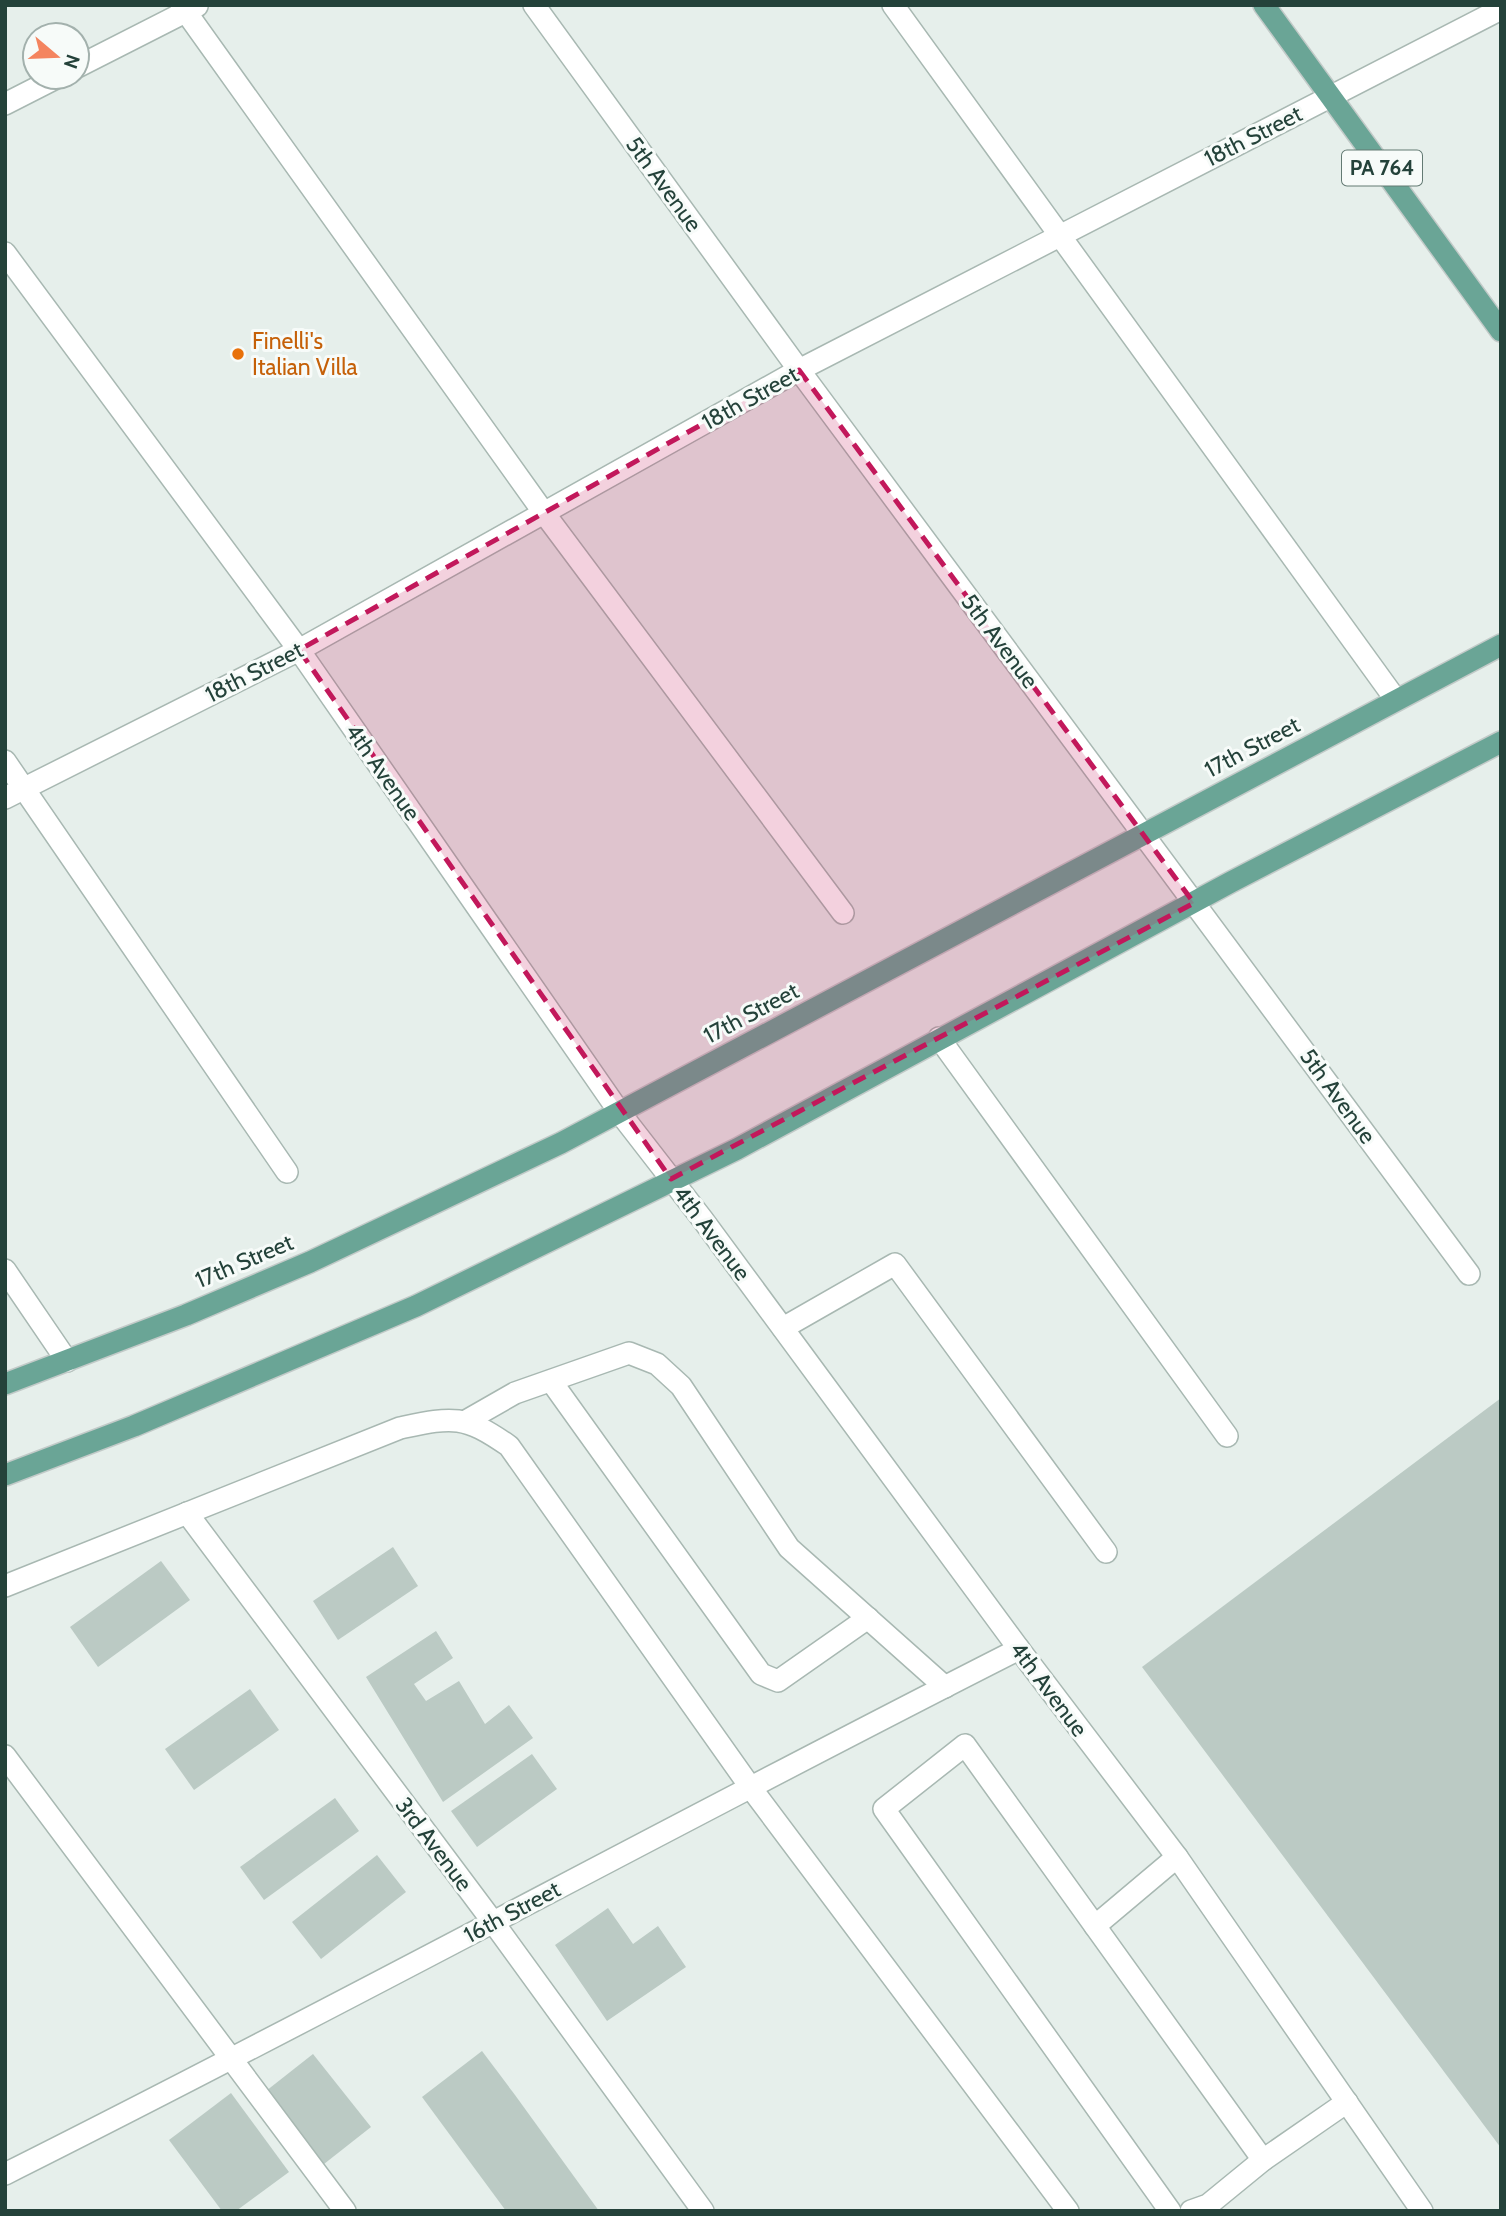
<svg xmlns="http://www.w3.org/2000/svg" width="1506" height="2216" viewBox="0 0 1506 2216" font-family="Cabin,sans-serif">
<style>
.building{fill:#bbcac4}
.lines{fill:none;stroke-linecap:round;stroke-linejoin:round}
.minor-casing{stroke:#a8b8b2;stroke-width:24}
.major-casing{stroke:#c2cac8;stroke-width:24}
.minor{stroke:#fff;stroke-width:21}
.major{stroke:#6aa596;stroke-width:21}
.marked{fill:#c2185b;fill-opacity:0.2;stroke:#c2185b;stroke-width:5;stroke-dasharray:14 9;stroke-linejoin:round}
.food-dot{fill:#e8710a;stroke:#f7fbf9;stroke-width:2.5}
.labels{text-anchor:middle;stroke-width:6;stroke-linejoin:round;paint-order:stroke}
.shield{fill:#f7fbf9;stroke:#637a73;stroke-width:2}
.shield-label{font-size:21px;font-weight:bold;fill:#24423a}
.street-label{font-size:23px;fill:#24423a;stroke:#f7fbf9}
.food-label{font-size:23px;fill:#c56008;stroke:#f7fbf9;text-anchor:start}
</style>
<rect width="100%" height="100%" fill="#e6efeb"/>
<g class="building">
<path d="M1501,1398V2148L1142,1667Z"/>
<path d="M393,1547L418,1586L338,1640L313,1601Z"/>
<path d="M161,1561L190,1600L98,1667L70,1627Z"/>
<path d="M436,1631L453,1658L414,1684L426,1701L459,1681L485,1724L509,1705L533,1738L443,1802L366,1677Z"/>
<path d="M250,1689L279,1730L194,1790L165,1749Z"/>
<path d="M532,1754L557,1789L477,1847L451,1811Z"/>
<path d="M335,1798L359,1831L264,1900L240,1867Z"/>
<path d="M377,1855L406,1892L321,1959L292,1922Z"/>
<path d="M608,1908L633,1944L658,1926L686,1967L607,2021L555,1945Z"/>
<path d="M482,2051L515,2095L599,2211H506L422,2097Z"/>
<path d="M313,2054L371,2127L324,2164L266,2091Z"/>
<path d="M231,2093L289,2172L236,2211H222L169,2140Z"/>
</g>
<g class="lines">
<g class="minor-casing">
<g id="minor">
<path d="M181,5L544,513L843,913"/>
<path d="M534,5L799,370L1469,1274"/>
<path d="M893,5L1396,700"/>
<path d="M77,67L197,6"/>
<path d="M5,104L58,77"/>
<path d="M5,253L299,650L620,1113L703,1220L1019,1649L1177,1857L1422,2211"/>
<path d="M5,761L287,1172"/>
<path d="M5,798L299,650L799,370L1501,9"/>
<path d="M939,1038L1227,1436"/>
<path d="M5,1270L67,1361"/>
<path d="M783,1328L895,1264L1106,1552"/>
<path d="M551,1381L761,1674L778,1681L868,1618"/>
<path d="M466,1421L515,1393L629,1353L657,1364L681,1386L789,1548L945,1687"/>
<path d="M187,1513L493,1922L703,2211"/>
<path d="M5,1586L400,1428C453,1417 463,1414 509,1446L751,1788L1068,2211"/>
<path d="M5,1756L345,2211"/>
<path d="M1095,1926L1177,1857"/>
<path d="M5,2174C345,2004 679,1821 1019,1649"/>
<path d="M1170,2211L884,1809L965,1745L1263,2160"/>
<path d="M1191,2211L1208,2205L1263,2160L1347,2102"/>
</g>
</g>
<g class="major-casing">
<g id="major">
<path d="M1264,5L1501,331"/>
<path d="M5,1384L186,1315L310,1262L561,1143L1501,645"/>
<path d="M5,1475L134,1426L416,1306L737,1149L1231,882L1501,742"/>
</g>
</g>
<use href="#minor" class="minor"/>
<use href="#major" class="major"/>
</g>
<path class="marked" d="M799,370L1194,903L671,1179L299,650Z"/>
<circle class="food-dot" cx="238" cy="354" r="7"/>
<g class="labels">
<rect class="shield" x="1342" y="150.5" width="80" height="35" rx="5"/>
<g class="shield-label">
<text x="1382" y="175">PA 764</text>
</g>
<g class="street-label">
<text transform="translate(1253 136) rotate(-27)" y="8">18th Street</text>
<text transform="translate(664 184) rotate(54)" y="8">5th Avenue</text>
<text transform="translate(750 398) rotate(-29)" y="8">18th Street</text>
<text transform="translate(1000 641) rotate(53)" y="8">5th Avenue</text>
<text transform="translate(254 672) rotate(-27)" y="8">18th Street</text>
<text transform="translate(1252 747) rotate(-28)" y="8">17th Street</text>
<text transform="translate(383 772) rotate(55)" y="8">4th Avenue</text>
<text transform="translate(751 1013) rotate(-28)" y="8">17th Street</text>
<text transform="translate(1338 1096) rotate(54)" y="8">5th Avenue</text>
<text transform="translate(712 1233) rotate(53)" y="8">4th Avenue</text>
<text transform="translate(244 1261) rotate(-23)" y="8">17th Street</text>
<text transform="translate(1049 1689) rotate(53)" y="8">4th Avenue</text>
<text transform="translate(434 1844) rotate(53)" y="8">3rd Avenue</text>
<text transform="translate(512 1912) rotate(-28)" y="8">16th Street</text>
</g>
<g class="food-label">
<text x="252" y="349">Finelli's<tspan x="252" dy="26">Italian Villa</tspan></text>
</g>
</g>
<rect width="1506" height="2216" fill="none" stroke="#24423a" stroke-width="14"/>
<g transform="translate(56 56) rotate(109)"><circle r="33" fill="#f7fbf9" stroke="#a3b1ad" stroke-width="2"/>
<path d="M0-5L12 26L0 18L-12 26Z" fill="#f4845f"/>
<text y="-10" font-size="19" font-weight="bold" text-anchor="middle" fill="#24423a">N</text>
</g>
</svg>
